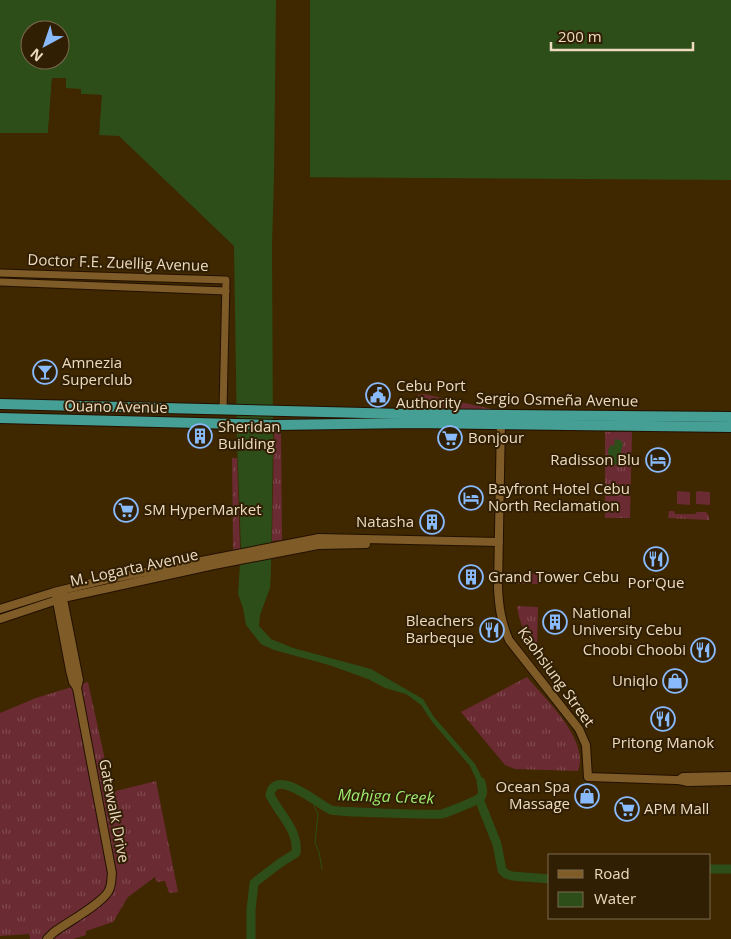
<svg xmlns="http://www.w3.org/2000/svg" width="731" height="939" viewBox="0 0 731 939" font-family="'Open Sans',sans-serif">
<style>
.grass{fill:url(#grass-tufts)}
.garden{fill:#6b2b33}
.water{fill:#2e4e19;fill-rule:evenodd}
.pier{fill:#3f2700}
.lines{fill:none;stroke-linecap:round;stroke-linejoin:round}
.stream{stroke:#2e4e19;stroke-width:1}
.river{stroke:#2e4e19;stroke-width:9}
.tertiary-casing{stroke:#210;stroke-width:9}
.secondary-casing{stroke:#210;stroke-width:10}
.trunk-casing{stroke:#210;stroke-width:12}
.tertiary{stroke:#7e5b27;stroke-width:7}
.secondary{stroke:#7e5b27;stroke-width:8}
.trunk{stroke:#469f94;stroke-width:10}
.labels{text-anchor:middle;stroke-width:4;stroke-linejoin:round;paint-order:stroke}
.street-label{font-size:15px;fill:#eddac0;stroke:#311f04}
.poi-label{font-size:15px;fill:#eddac0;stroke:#311f04;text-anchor:start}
.water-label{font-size:16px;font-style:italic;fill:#9eee70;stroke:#311f04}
</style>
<defs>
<pattern id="grass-tufts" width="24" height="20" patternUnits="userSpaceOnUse" patternTransform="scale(1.25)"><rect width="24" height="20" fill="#6b2b33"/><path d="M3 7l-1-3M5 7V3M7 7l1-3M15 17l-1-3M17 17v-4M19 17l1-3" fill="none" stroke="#80494f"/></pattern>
</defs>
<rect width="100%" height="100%" fill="#3f2700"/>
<g class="grass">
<path d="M424,394L492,409V411L416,408V399L418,395Z"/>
<path d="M274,431H281L282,540L272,541Z"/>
<path d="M605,432H632L630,518H605Z"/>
<path d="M232,458H237L240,549L233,550Z"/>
<path d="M669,511H674L675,514H695L697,512H706L709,516V520L668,518Z"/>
<path d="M539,573V584H518V574Z"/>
<path d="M517,606L538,607L537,650C526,637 519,623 517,606Z"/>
<path d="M527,677C546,700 590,740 578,771L515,769L505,765L461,712Z"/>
<path d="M88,682L112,792L156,781L178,892L169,893L165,881L157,882L155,877L128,897L113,922L86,931V935L73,939H30L29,934L0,936V713L36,698Z"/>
</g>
<g class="garden">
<path d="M678,491L690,492V505L677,504V492Z"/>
<path d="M698,491L710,492V505L696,504V492Z"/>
</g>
<g class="water">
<path d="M0,0H731V180L274,177L272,246L273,437L271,569L270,588L260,615L259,626L271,639L293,648L371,669L423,699L434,717L475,764L484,782L482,792L470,766L433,723L421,705L406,694L385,688L368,679L329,665L274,650L261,644L246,625L243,608L238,594L241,548L237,441L234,246L119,136L99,135L101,95L81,94V89H66V79L52,78L48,133H0ZM30,30H60V60H30Z"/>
<path d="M615,439L620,440L623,443L621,452L623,461L612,466L609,462L608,450L611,445L614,446Z"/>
</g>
<g class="pier">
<path d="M276,0H310V178L274,177Z"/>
<path d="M52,78H66V88L81,89V94L102,95L99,135H96L99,98L81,97L78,92L65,91L63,81H54L51,133H48Z"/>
</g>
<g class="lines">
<path class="stream" d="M316,800L314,806L318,814L315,843L319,852L322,869"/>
<g class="river">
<path d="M479,799L497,844L502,870L506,874L512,876L550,879"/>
<path d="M710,869H731"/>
<path d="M251,939V910L254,883L280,863L296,853C299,830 279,814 270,795C275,766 319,805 331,810C336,812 435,815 442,814C448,812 477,801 481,797C484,793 482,787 481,782"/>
</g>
<g class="tertiary-casing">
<g id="tertiary">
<path d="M0,273L226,280L223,410"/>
<path d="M0,282L226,291"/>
</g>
</g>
<g class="secondary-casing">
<g id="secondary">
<path d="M501,419L498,588C499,607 501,622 509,640L579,729L586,745L588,777L676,780"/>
<path d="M62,594L79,680L77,688"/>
<path d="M0,609L54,592L104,580L319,538L499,542"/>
<path d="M0,619L63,598L214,565L318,545L366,544"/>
<path d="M679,780L683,777L731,776"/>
<path d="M679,780L688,782L731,781"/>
<path d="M47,939L53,933C66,923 100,905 108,892C112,886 111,880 112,873L77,688L73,682L70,670L56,596"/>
</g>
</g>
<g class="trunk-casing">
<g id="trunk">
<path d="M0,404L405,414L731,417"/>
<path d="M0,418L275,425L413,423L731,427"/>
</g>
</g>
<use href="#tertiary" class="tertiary"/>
<use href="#secondary" class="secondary"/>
<use href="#trunk" class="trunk"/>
</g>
<defs>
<g id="bar-ring" transform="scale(1.25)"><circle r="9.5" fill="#311f04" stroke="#88bafc" stroke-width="1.5"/><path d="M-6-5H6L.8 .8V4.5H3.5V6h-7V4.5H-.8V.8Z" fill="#88bafc"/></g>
<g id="civic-ring" transform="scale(1.25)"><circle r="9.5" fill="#311f04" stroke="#88bafc" stroke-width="1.5"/><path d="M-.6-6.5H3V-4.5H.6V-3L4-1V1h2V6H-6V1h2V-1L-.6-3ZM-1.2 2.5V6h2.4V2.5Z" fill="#88bafc"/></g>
<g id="building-ring" transform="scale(1.25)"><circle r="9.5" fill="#311f04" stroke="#88bafc" stroke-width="1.5"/><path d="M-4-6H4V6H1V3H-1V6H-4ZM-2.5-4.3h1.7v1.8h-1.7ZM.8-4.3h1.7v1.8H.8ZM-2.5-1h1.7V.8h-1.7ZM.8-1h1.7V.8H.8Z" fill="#88bafc"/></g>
<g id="supermarket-ring" transform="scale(1.25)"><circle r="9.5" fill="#311f04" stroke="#88bafc" stroke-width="1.5"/><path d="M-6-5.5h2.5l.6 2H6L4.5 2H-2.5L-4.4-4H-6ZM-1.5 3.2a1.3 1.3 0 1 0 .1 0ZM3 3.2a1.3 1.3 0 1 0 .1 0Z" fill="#88bafc"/></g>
<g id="hotel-ring" transform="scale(1.25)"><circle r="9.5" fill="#311f04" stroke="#88bafc" stroke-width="1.5"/><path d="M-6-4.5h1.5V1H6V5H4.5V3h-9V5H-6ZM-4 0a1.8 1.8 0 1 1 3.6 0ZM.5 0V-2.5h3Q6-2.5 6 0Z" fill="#88bafc"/></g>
<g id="restaurant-ring" transform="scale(1.25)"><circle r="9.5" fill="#311f04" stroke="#88bafc" stroke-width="1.5"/><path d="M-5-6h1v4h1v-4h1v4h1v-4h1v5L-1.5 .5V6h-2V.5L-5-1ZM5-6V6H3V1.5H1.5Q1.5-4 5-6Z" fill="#88bafc"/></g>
<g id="shop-ring" transform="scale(1.25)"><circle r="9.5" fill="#311f04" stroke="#88bafc" stroke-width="1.5"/><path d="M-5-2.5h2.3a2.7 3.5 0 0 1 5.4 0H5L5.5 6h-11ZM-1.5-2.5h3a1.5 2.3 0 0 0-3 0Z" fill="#88bafc"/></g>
</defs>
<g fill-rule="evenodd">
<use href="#bar-ring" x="45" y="372"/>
<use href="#civic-ring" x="378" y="395"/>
<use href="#building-ring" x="200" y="436"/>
<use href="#supermarket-ring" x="450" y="438"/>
<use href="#hotel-ring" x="658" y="460"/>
<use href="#hotel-ring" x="471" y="498"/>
<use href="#supermarket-ring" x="126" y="510"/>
<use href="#building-ring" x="432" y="522"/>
<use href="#restaurant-ring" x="656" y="559"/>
<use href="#building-ring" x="471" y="577"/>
<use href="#building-ring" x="555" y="622"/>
<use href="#restaurant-ring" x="492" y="630"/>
<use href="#restaurant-ring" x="703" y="650"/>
<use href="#shop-ring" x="675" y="681"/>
<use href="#restaurant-ring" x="663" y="719"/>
<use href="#shop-ring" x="587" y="796"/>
<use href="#supermarket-ring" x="627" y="809"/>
</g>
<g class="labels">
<g class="street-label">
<text transform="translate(118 263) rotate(2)" y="5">Doctor F.E. Zuellig Avenue</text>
<text transform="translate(557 400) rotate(1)" y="5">Sergio Osmeña Avenue</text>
<text transform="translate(116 407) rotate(1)" y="5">Ouano Avenue</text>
<text transform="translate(134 568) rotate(-12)" y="5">M. Logarta Avenue</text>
<text transform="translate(556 677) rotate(54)" y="5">Kaohsiung Street</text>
<text transform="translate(114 811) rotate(79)" y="5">Gatewalk Drive</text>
</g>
<g class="poi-label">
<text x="62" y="368">Amnezia<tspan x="62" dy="17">Superclub</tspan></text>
<text x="396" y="391">Cebu Port<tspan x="396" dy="17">Authority</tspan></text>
<text x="218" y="432">Sheridan<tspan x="218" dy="17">Building</tspan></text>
<text x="468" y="443">Bonjour</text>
<text x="640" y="465" text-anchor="end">Radisson Blu</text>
<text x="488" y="494">Bayfront Hotel Cebu<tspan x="488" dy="17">North Reclamation</tspan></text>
<text x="144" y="515">SM HyperMarket</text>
<text x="414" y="527" text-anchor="end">Natasha</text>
<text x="488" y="582">Grand Tower Cebu</text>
<text x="656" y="588" text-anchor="middle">Por'Que</text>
<text x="572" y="618">National<tspan x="572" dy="17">University Cebu</tspan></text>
<text x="474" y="626" text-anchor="end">Bleachers<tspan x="474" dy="17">Barbeque</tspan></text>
<text x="686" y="655" text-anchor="end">Choobi Choobi</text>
<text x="658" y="686" text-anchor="end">Uniqlo</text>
<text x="663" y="748" text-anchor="middle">Pritong Manok</text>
<text x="570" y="792" text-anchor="end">Ocean Spa<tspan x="570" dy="17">Massage</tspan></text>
<text x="644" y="814">APM Mall</text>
</g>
<g class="water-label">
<text transform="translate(386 796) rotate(2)" y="6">Mahiga Creek</text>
</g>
</g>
<rect x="548" y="854" width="162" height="65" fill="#311f04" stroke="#7c6a4f"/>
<rect x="558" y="870" width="25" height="8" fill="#7e5b27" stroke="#7c6a4f"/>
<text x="594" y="879" font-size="15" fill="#eddac0">Road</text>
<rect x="558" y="892" width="25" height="15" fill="#2e4e19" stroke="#7c6a4f"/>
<text x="594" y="904" font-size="15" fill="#eddac0">Water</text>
<g transform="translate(45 45) rotate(220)"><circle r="24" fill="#311f04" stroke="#7c6a4f"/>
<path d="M0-4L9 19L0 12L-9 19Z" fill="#88bafc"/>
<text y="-8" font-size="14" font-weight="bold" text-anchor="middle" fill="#eddac0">N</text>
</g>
<path d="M551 42v8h142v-8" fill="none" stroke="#eddac0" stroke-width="2.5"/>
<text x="558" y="42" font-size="15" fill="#eddac0" stroke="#311f04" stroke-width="4" paint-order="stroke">200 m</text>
</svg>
